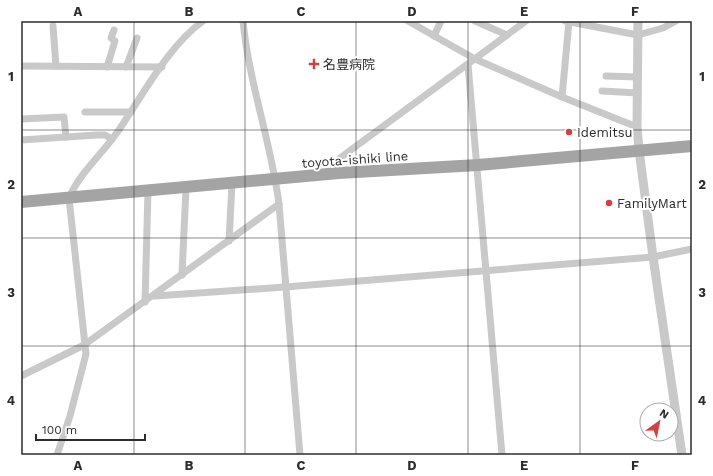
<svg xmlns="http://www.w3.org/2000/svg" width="713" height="476" viewBox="0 0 713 476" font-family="'Work Sans','Noto Sans JP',sans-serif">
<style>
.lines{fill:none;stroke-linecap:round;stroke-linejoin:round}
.minor{stroke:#c9c9c9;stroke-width:7}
.tertiary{stroke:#c9c9c9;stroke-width:9}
.primary{stroke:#a4a4a4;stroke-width:12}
.grid{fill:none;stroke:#2c2c2c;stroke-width:1;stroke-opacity:0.55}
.poi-dot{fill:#d04146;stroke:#fff;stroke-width:1.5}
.labels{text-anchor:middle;stroke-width:4;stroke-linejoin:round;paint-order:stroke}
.poi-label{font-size:13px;fill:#2c2c2c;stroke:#fff;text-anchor:start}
.street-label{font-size:13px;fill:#2c2c2c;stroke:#fff}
.neatline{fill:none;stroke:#2c2c2c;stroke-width:1.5}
.grid-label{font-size:13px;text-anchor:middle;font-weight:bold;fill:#2c2c2c}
</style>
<rect width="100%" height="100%" fill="#fff"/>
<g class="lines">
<g class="minor">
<path d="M243,21C249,83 271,142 279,204L300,455"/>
<path d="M408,21L475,59L562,97L637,127"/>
<path d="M475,21L507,35"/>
<path d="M565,21L638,35L663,28L676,21"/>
<path d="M53,26L56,66"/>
<path d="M434,36L441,21"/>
<path d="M468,65L502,455"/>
<path d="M21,66L162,67"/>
<path d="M107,67L115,41L111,38L114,30"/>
<path d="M126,67L137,38"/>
<path d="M606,76L638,77"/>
<path d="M602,91L638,93"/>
<path d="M562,97L569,21"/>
<path d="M85,112H131"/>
<path d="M21,119L64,117L66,137"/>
<path d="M21,140L97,135H105L112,139"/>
<path d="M339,173L340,158L526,21"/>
<path d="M229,241L232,184"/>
<path d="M182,275L186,188"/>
<path d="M155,296L285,287L653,257L692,249"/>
<path d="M145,302L148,191"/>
<path d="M21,376L84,345L279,204"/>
<path d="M57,455L70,416L86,354L69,198C79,174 101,155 116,134C142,97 167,47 203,21"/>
</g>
<path class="tertiary" d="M638,21L637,127L639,150L653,257L682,455"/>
<path class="primary" d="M21,202L339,173L478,165L692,146"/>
</g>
<path class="grid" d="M134,21V455M245,21V455M356,21V455M468,21V455M580,21V455M21,130H692M21,238H692M21,346H692"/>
<g class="poi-dot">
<path d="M312 58h4v4h4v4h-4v4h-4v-4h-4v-4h4z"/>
<circle cx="569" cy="132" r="4"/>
<circle cx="609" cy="203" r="4"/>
</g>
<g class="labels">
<g class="poi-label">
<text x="323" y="69">名豊病院</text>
<text x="577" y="137">Idemitsu</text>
<text x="617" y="208">FamilyMart</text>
</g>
<g class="street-label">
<text transform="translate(355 159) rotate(-4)" y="5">toyota-ishiki line</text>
</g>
</g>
<rect width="713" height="476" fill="none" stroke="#ffffff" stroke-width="44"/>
<g transform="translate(659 422) rotate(33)"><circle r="19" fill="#ffffff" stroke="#ababab"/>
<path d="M0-3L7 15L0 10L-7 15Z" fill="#d04146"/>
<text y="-6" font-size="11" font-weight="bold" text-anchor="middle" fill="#2c2c2c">N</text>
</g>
<path d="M36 434v6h109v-6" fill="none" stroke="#2c2c2c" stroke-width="2"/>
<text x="42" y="434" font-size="12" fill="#2c2c2c" stroke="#ffffff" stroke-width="3" paint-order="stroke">100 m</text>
<rect x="22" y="22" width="669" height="432" class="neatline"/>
<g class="grid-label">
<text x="78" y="16">A</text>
<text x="189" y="16">B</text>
<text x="301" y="16">C</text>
<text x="412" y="16">D</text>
<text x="524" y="16">E</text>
<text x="635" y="16">F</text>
<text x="11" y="81">1</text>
<text x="702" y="81">1</text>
<text x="11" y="189">2</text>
<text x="702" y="189">2</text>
<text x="11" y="297">3</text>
<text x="702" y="297">3</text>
<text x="11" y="405">4</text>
<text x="702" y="405">4</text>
<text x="78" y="470">A</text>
<text x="189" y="470">B</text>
<text x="301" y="470">C</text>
<text x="412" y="470">D</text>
<text x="524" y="470">E</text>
<text x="635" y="470">F</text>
</g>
</svg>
